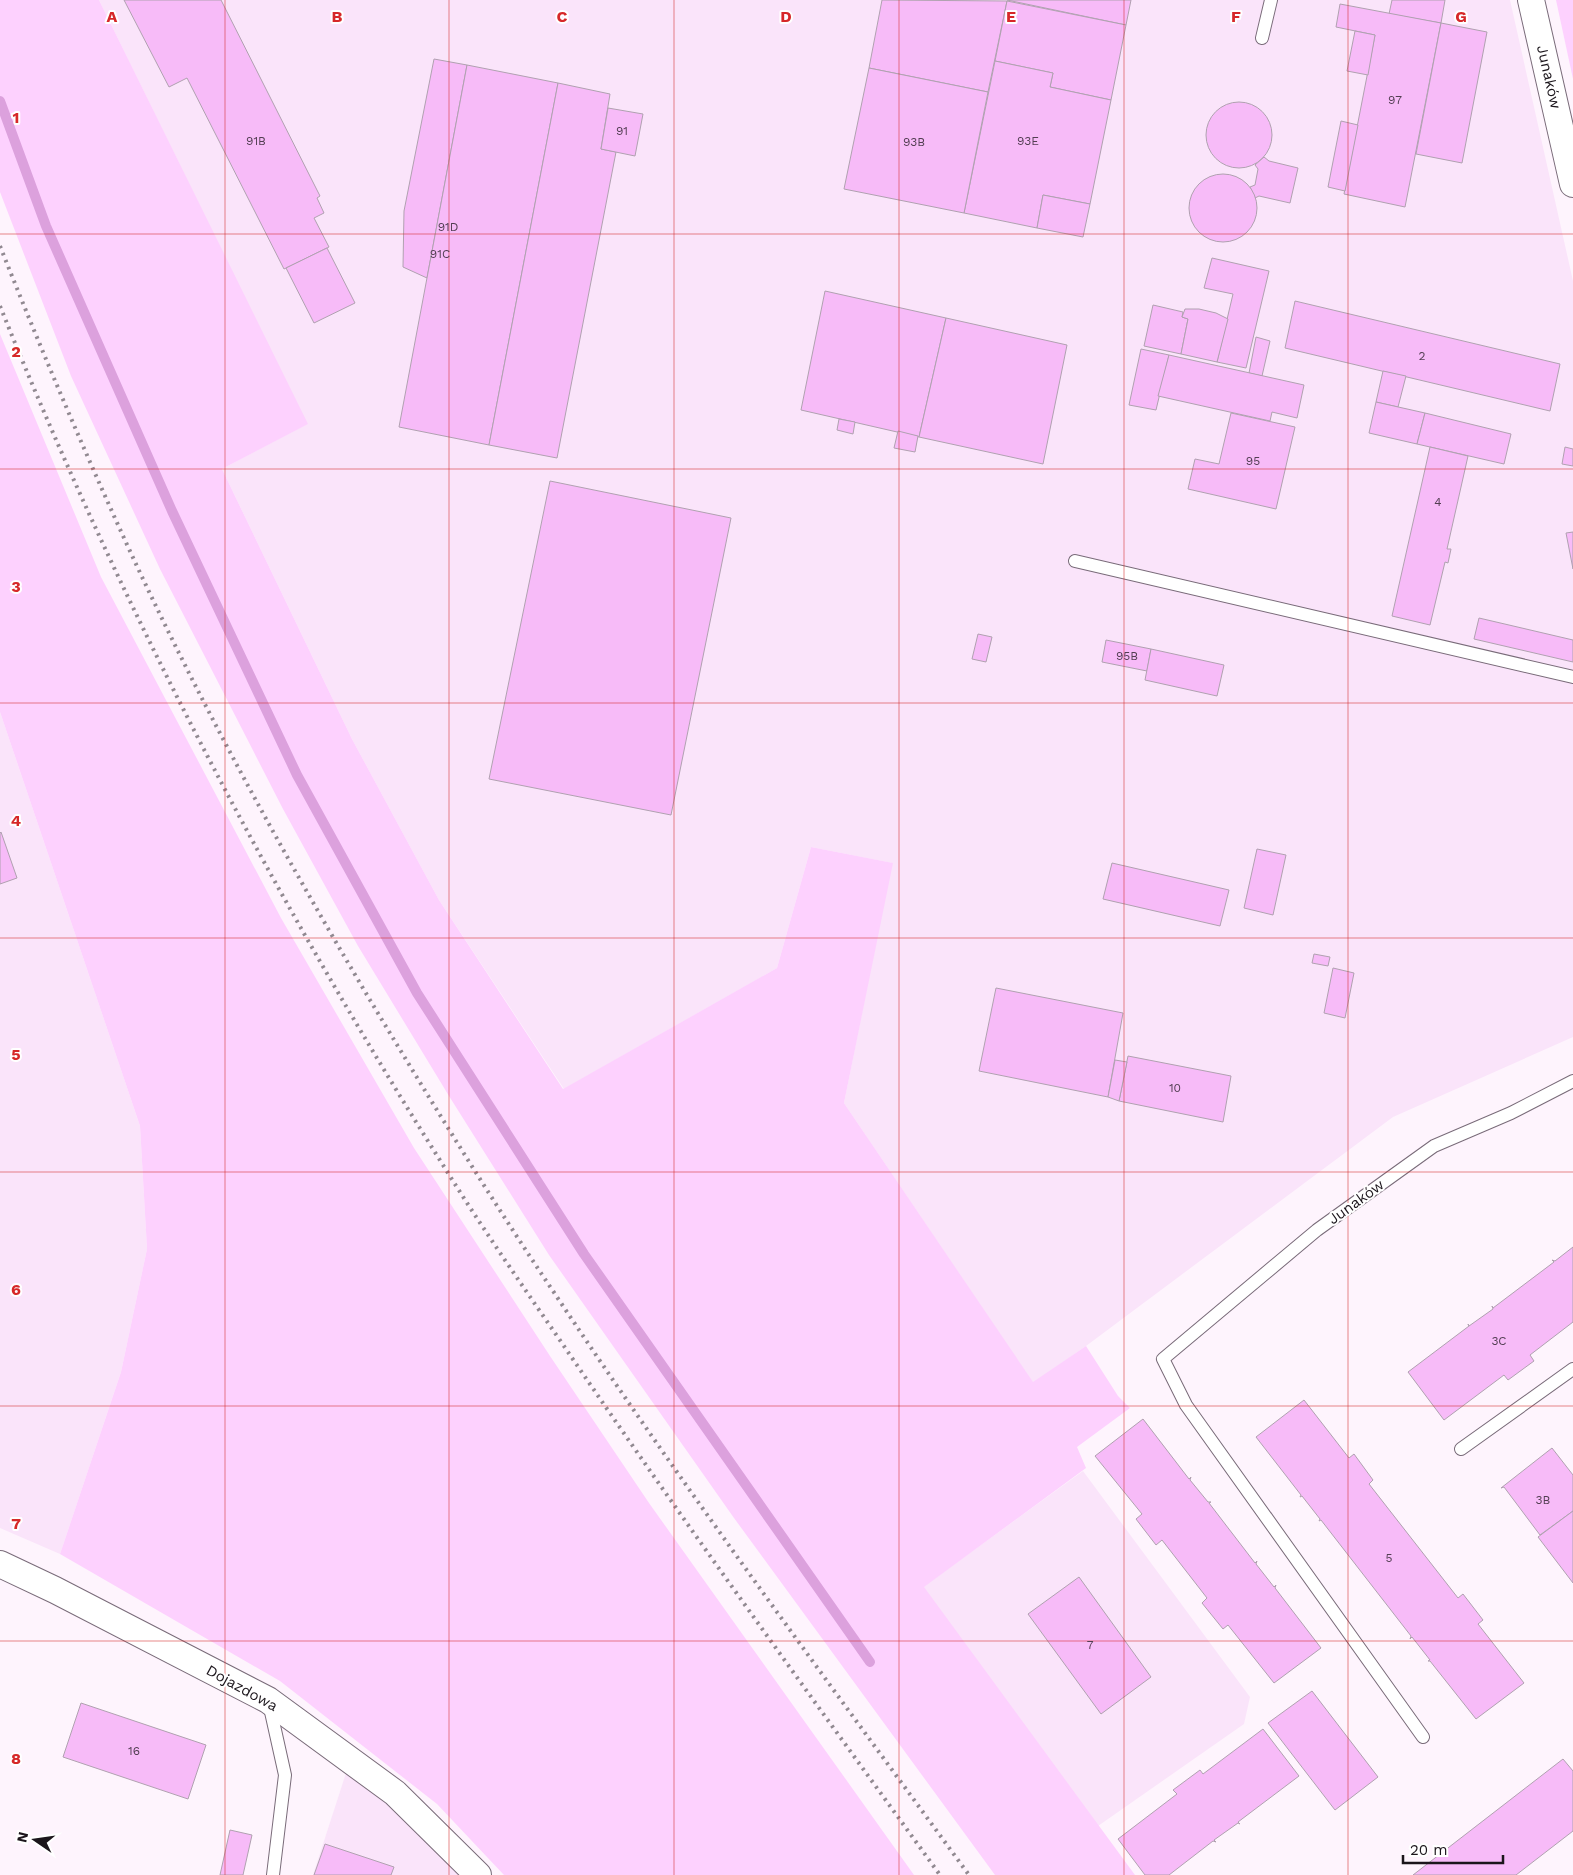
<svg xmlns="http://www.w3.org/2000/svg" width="1573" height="1875" viewBox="0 0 1573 1875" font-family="'Work Sans',sans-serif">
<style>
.built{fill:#fae4fa}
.green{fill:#fdd1fe}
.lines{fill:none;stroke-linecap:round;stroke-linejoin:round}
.stream{stroke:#dca1dd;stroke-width:10}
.building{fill:#f7bbf8;stroke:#b0a1b0}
.service-casing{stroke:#796b79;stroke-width:14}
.minor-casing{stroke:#796b79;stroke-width:28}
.service{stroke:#fff;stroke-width:12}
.minor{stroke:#fff;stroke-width:26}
.rail{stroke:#918991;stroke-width:4;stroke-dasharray:2.5 5;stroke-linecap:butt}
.grid{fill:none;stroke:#d62828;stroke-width:1;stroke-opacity:0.55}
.labels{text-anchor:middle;stroke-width:4;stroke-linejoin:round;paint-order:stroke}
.number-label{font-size:12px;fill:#523e52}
.street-label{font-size:15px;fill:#1b151b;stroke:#fff}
.grid-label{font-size:16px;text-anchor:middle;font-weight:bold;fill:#d62828;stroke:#fff;stroke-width:4;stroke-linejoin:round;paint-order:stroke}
</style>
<rect width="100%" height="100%" fill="#fef4fd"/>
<g class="built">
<path d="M99,0H1510L1573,281V1037L1393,1117L1086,1346L1033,1383L844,1103L892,863L811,847L777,968L564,1089L439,900L352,739L222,469L307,424Z"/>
<path d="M0,712L140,1126L147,1249L121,1372L60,1554L0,1528Z"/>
<path d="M1083,1471L1250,1697L1244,1724L1098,1826L923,1587Z"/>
<path d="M347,1770L401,1811L463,1875H313Z"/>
</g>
<g class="green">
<path d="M0,0H99L308,424L222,469L352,739L439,900L563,1089L777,968L811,847L893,863L844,1103L1033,1382L1086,1346L1118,1396L1130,1408L1077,1447L1086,1468L924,1587L1135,1875H995L734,1518L549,1255L449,1096L358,946L283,809L160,569L71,376L0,192Z"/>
<path d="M1556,0H1573V79Z"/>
<path d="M0,334L101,577L281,918L414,1148L550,1356L649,1503L914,1875H504L437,1804L280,1681L60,1554L121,1372L147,1249L140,1126L0,712Z"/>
</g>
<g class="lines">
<path class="stream" d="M0,101L46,226L172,511L297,775L417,993L584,1254L870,1662"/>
</g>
<g class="building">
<path d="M124,0H221L320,196L317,198L324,213L314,218L329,247L284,269L187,78L169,87Z"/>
<path d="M882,0L1007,1L988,92L869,68Z"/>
<path d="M1007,0H1131L1126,25Z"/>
<path d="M1392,0H1445L1441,23L1389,14Z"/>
<path d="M1007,1L1126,25L1111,100L1050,87L1053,73L995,61Z"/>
<path d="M1340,4L1441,23L1405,207L1344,194L1375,35L1336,27Z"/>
<path d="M1441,23L1487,32L1462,163L1416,154Z"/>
<path d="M1355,31L1375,35L1368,75L1347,71Z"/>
<path d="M434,59L467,65L427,278L403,267L404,211Z"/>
<path d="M995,61L1053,73L1050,87L1111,100L1090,204L1043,195L1037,228L964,213Z"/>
<path d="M467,65L558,83L489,445L399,427Z"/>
<path d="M869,68L988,92L964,213L844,189Z"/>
<path d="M558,83L610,94L601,149L616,152L557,458L489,445Z"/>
<circle cx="1239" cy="135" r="33"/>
<path d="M608,108L643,114L635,156L601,149Z"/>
<path d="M1341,121L1358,125L1345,191L1328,187Z"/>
<path d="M1264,157L1269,161L1298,168L1290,203L1259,196L1255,198L1250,187L1255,185L1258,169L1255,165Z"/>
<circle cx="1223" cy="208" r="34"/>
<path d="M1043,195L1090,204L1083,237L1037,228Z"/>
<path d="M327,248L355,303L314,323L286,268Z"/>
<path d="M1212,258L1269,271L1246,368L1217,362L1233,294L1204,288Z"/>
<path d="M825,291L946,318L919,437L801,410Z"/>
<path d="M1295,301L1560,364L1550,411L1285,348Z"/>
<path d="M1153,305L1183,312L1182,317L1188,319L1181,354L1144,346Z"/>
<path d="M1185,309H1199L1216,313L1228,319L1217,362L1181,354L1188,319L1182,317Z"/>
<path d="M946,318L1067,345L1043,464L919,437Z"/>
<path d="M1256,337L1270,341L1262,376L1249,373Z"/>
<path d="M1141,349L1169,355L1156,410L1129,405Z"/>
<path d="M1169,355L1304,385L1297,418L1272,412L1270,421L1158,396Z"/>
<path d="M1383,371L1406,376L1398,407L1376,402Z"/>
<path d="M1376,402L1425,413L1417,444L1369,433Z"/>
<path d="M1231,413L1295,427L1276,509L1188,489L1195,459L1219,464Z"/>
<path d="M1425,413L1511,434L1504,464L1417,444Z"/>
<path d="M839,419L855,422L853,434L837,430Z"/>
<path d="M898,431L918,436L915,452L894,448Z"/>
<path d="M1430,447L1468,456L1447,549H1451L1448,563L1445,562L1430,625L1392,616Z"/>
<path d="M1565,447L1573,449V466L1562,464Z"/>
<path d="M550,481L731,518L671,815L489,779Z"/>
<path d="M1573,532V569L1566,533Z"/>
<path d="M1479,618L1573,640V662L1474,639Z"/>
<path d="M978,634L992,637L986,662L972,659Z"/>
<path d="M1106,640L1151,649L1147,671L1102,662Z"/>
<path d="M1151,649L1224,665L1217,696L1145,680Z"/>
<path d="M1,832L17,878L0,884V833Z"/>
<path d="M1257,849L1286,855L1273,915L1244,908Z"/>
<path d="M1112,863L1229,890L1220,926L1103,899Z"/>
<path d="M1314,954L1330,957L1328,966L1312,963Z"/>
<path d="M1333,968L1354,973L1345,1018L1324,1013Z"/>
<path d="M996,988L1123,1013L1108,1097L979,1071Z"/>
<path d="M1128,1056L1231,1076L1223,1122L1119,1101Z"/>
<path d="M1115,1060L1127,1062L1119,1101L1108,1097Z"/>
<path d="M1573,1247V1322L1530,1355L1534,1361L1508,1380L1504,1375L1444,1420L1408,1372L1469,1326L1468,1324L1469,1326L1493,1309L1492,1306L1493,1308L1554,1262L1552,1260L1555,1261Z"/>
<path d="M1304,1400L1349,1458L1354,1454L1373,1480L1369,1484L1458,1598L1463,1594L1483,1620L1478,1624L1524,1683L1476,1719L1430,1661H1428L1430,1660L1412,1637L1410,1639L1411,1636L1321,1520L1319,1521L1320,1519L1302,1496L1300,1497L1301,1495L1256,1437Z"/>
<path d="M1143,1419L1189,1479L1191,1477L1190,1480L1208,1502H1211L1209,1503L1255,1563L1257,1561L1256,1564L1274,1587L1276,1585L1275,1588L1321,1648L1274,1683L1228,1625L1223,1629L1202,1603L1207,1598L1162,1540L1156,1545L1136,1519L1142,1514L1095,1456Z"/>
<path d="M1552,1448L1573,1475V1511L1540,1535L1504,1487L1501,1488Z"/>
<path d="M1573,1511V1583L1538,1537Z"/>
<path d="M1079,1577L1151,1677L1101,1714L1028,1614Z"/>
<path d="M1312,1691L1378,1777L1335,1810L1268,1723Z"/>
<path d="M81,1703L206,1745L188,1799L63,1757Z"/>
<path d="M1263,1729L1299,1776L1238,1822L1240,1824L1238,1823L1214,1840L1216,1842L1213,1841L1169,1875H1145L1118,1839L1177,1794L1173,1790L1200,1770L1203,1774Z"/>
<path d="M1563,1759L1573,1771V1831L1516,1875H1413Z"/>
<path d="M230,1830L252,1835L243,1875H220Z"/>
<path d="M325,1844L394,1867L391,1875H314Z"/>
</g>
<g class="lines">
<g class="service-casing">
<g id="service">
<path d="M1262,38L1271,0"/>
<path d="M1075,561L1573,677"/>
<path d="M1461,1449L1573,1369"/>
<path d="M269,1703L285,1775L273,1875"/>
<path d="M1423,1737L1186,1405L1163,1359L1317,1230L1434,1146L1511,1113L1573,1081"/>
</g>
</g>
<g class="minor-casing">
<g id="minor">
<path d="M1531,0L1573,184"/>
<path d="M0,1564L55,1590L268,1700L395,1793L478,1875"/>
</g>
</g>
<use href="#service" class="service"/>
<use href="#minor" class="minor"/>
<g class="rail">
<path d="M0,246C42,352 87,458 135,562C205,712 285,857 370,1000C429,1098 489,1196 553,1291C685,1490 828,1682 969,1875"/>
<path d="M0,306C120,605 271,893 443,1165C482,1228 524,1288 566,1349C687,1527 814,1701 940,1875"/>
</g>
</g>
<path class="grid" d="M225,0V1875M449,0V1875M674,0V1875M899,0V1875M1124,0V1875M1348,0V1875M0,234H1573M0,469H1573M0,703H1573M0,938H1573M0,1172H1573M0,1406H1573M0,1641H1573"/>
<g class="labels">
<g class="number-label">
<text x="1395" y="104">97</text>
<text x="622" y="135">91</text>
<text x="256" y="145">91B</text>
<text x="1028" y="145">93E</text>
<text x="914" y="146">93B</text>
<text x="448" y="231">91D</text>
<text x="440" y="258">91C</text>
<text x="1422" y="360">2</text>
<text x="1253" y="465">95</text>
<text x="1438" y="506">4</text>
<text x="1127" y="660">95B</text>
<text x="1175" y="1092">10</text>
<text x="1499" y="1345">3C</text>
<text x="1543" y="1504">3B</text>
<text x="1389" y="1562">5</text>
<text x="1090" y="1649">7</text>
<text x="134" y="1755">16</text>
</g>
<g class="street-label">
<text transform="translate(1549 77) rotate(77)" y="5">Junaków</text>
<text transform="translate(1356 1202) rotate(-36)" y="5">Junaków</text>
<text transform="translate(242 1688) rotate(29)" y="5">Dojazdowa</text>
</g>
</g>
<g class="grid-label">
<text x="112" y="22">A</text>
<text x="337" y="22">B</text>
<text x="562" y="22">C</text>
<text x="786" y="22">D</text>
<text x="1011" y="22">E</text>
<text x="1236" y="22">F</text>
<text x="1461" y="22">G</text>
<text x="16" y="123">1</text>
<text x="16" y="357">2</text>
<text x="16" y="592">3</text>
<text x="16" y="826">4</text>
<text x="16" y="1060">5</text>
<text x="16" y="1295">6</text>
<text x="16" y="1529">7</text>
<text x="16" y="1764">8</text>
</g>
<g transform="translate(35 1840) rotate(283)" stroke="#ffffff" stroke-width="4" paint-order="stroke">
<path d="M0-4L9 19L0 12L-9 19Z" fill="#1b151b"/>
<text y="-8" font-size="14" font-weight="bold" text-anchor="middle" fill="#1b151b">N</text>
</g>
<path d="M1403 1855v8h100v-8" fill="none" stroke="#1b151b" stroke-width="2.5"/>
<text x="1410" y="1855" font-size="15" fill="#1b151b" stroke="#ffffff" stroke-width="4" paint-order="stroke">20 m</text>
</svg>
